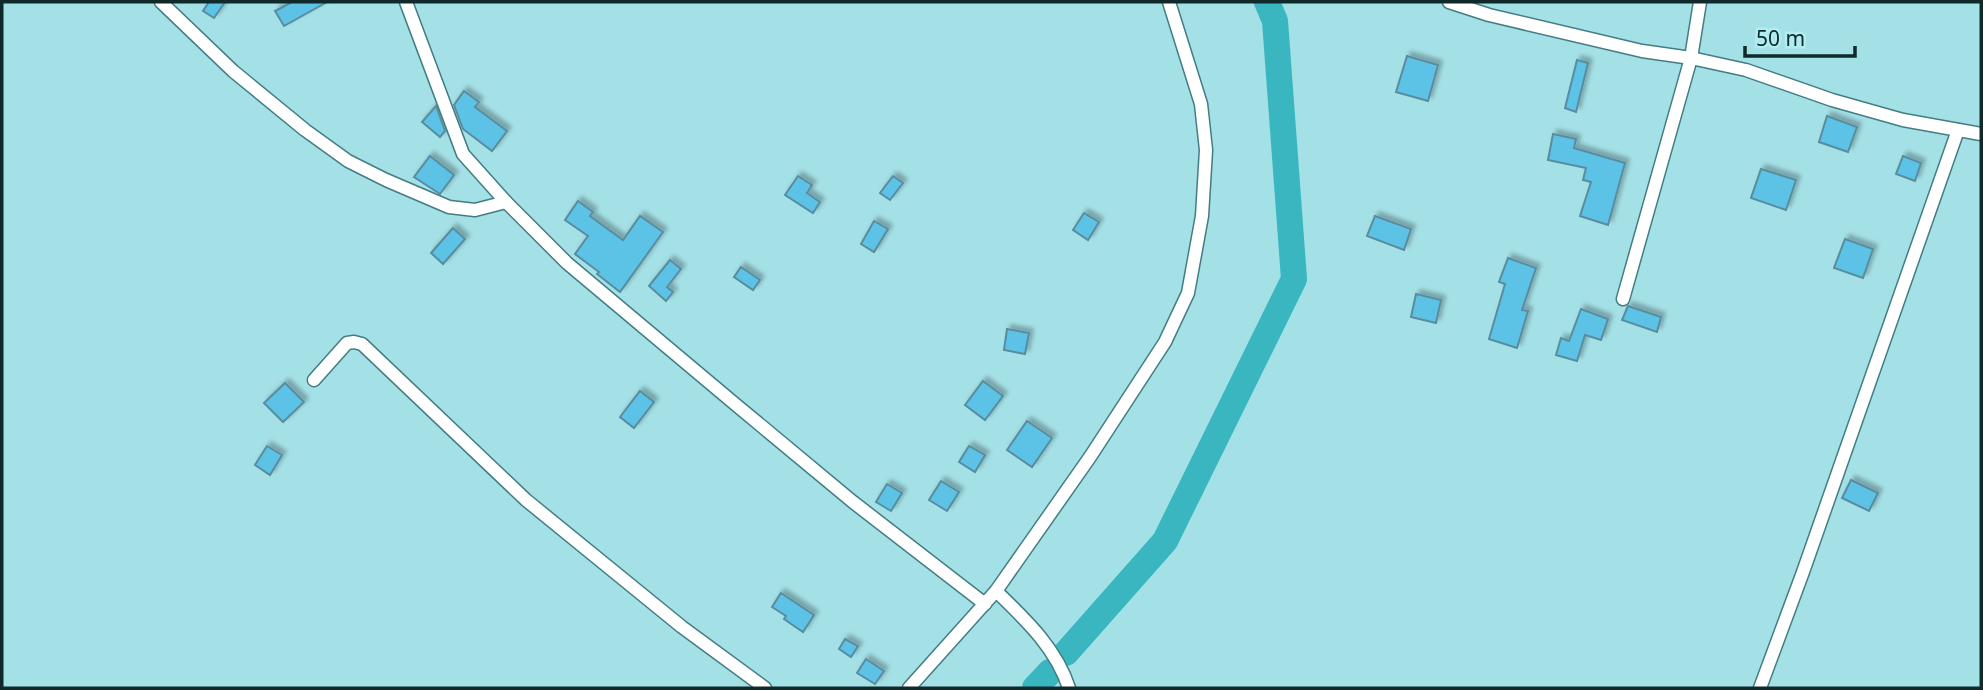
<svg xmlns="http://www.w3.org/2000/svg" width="1983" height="690" viewBox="0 0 1983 690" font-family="'Noto Sans',sans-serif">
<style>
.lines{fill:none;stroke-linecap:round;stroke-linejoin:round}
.river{stroke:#39b6c0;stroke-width:26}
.building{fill:#5dc3e6;stroke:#598c9f;stroke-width:2;filter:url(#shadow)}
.street-casing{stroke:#427d83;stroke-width:15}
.street{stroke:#fff;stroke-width:12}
</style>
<defs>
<filter id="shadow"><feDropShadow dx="4" dy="-4" stdDeviation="2" flood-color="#0004"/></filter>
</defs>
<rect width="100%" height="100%" fill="#a4e1e7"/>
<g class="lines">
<g class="river">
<path d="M1066,653L1165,541L1294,279L1275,21L1267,2"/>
<path d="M1035,688L1050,672"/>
</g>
</g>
<g class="building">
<path d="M209,2H225L214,18L203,11Z"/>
<path d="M292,2H327L284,26L275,11Z"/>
<path d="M1407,56L1438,65L1428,101L1396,92Z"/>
<path d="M1577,60L1588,63L1576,112L1565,108Z"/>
<path d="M464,91L479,102L475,107L507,131L492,151L463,129L454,105Z"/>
<path d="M436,106L445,131L440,137L422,122Z"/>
<path d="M1827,116L1857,127L1848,152L1819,142Z"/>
<path d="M1553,134L1576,139L1574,148L1625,163L1608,225L1580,216L1591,182L1583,180L1586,168L1548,160Z"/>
<path d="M430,156L454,175L440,194L414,177Z"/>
<path d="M1903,156L1921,163L1915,181L1896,174Z"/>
<path d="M1761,169L1796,180L1786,210L1751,198Z"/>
<path d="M798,176L812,185L807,193L820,202L813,213L785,195Z"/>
<path d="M893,176L903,183L890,200L880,193Z"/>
<path d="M578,201L593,212L590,216L623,240L640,216L663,232L620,292L597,274L599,272L575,254L588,236L565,220Z"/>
<path d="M1084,213L1099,222L1088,240L1073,230Z"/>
<path d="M1375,216L1411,229L1404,250L1367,236Z"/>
<path d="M874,221L888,229L874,252L861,244Z"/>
<path d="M453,228L465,239L443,264L431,253Z"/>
<path d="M1845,239L1873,249L1863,278L1834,268Z"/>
<path d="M1508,258L1536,268L1522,310L1528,311L1517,348L1489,339L1505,284L1499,282Z"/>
<path d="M670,260L681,269L667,287L673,292L666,301L649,286Z"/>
<path d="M741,267L760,280L753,290L734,277Z"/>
<path d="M1416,294L1441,300L1436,323L1411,317Z"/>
<path d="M1628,306L1661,317L1657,332L1622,320Z"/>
<path d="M1581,309L1608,319L1601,340L1585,335L1577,361L1556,355L1561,338L1569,341Z"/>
<path d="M1007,329L1029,333L1025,354L1004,350Z"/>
<path d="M983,381L1003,396L985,420L965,405Z"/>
<path d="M285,383L304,402L283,422L264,403Z"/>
<path d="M640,391L654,402L634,428L620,417Z"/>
<path d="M1027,421L1052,438L1032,467L1007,450Z"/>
<path d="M267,446L282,455L270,475L255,465Z"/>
<path d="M969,446L985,455L975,472L959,462Z"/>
<path d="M1851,480L1878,493L1869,511L1842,498Z"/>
<path d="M941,481L959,492L947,511L929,500Z"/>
<path d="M887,484L902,493L891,511L876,502Z"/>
<path d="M781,593L814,615L803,632L784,619L786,616L772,607Z"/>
<path d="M845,639L858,646L851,657L839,649Z"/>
<path d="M866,659L884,671L875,684L857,673Z"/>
</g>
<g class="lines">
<g class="street-casing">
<g id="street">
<path d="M161,2L233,71L305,130L348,161L386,180L449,207L475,210L506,202"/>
<path d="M406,2L463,154L506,202L567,263L735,404L853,502L985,604"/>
<path d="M1449,2L1489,15L1642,51L1691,58L1746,70L1832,100L1903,120L1981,134"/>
<path d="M1623,299L1691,58L1700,2"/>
<path d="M314,380L347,343L354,342L362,344L526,500L682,627L765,688"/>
<path d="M996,591C1026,620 1056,648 1069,688"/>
<path d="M909,688L996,591L1090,457L1165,342L1188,293L1202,216L1206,150L1201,104L1169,2"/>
<path d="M1760,688L1803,572L1958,130"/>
</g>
</g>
<use href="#street" class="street"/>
</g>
<rect width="1983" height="690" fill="none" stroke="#10292b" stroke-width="7"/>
<path d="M1745 46v10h110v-10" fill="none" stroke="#10292b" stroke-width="3.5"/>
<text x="1756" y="46" font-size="21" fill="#10292b" stroke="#b1eef4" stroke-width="5" paint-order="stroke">50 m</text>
</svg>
